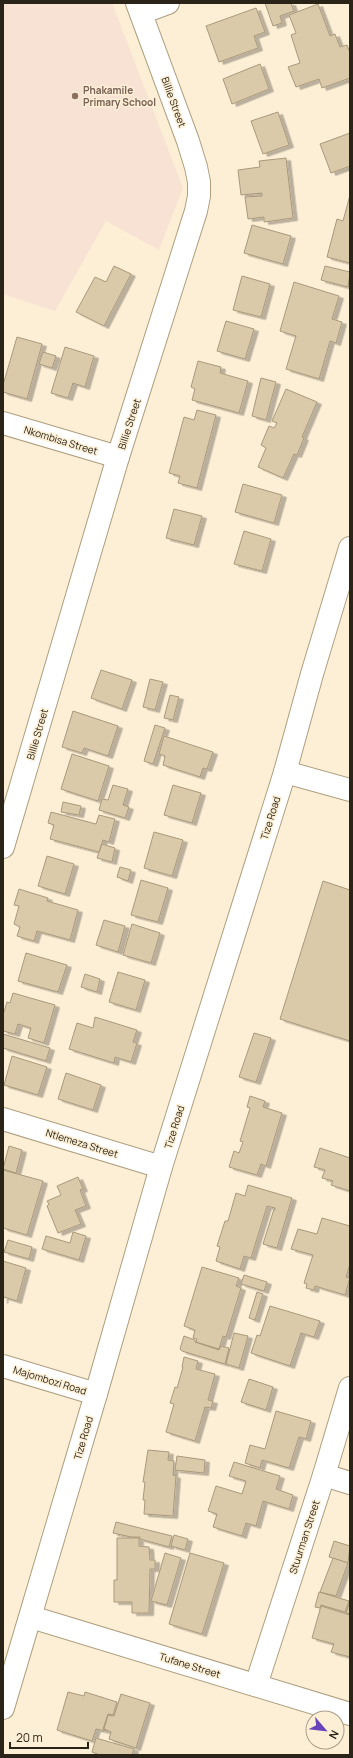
<svg xmlns="http://www.w3.org/2000/svg" width="353" height="1758" viewBox="0 0 353 1758" font-family="Manrope,sans-serif">
<style>
.education{fill:#f7e2d4}
.building{fill:#dbcaaa;stroke:#a9997b;filter:url(#shadow)}
.lines{fill:none;stroke-linecap:round;stroke-linejoin:round}
.minor-casing{stroke:#af9f80;stroke-width:24}
.minor{stroke:#fff;stroke-width:22}
.education-dot{fill:#8d6e63;stroke:#fdefd5;stroke-width:1.5}
.labels{text-anchor:middle;stroke-width:3;stroke-linejoin:round;paint-order:stroke}
.education-label{font-size:10px;font-weight:bold;fill:#785e54;stroke:#fdefd5;text-anchor:start}
.street-label{font-size:10px;fill:#2a2418;stroke:#fdefd5}
</style>
<defs>
<filter id="shadow"><feDropShadow dx="4.5" dy="2.5" stdDeviation="0" flood-color="#0004"/></filter>
</defs>
<rect width="100%" height="100%" fill="#fdefd5"/>
<path class="education" d="M3,3H112L183,188L159,250L106,221L55,311L3,294Z"/>
<g class="building">
<path d="M265,3H291L294,11L280,16L282,23L273,26Z"/>
<path d="M318,4L330,36L335,34L340,47L347,45L350,53V78L322,88L319,79L296,87L288,67L300,63L291,35L296,33L289,15Z"/>
<path d="M256,8L265,32L254,36L258,48L219,62L206,26Z"/>
<path d="M260,64L269,89L232,104L223,79Z"/>
<path d="M278,112L289,145L263,154L251,121Z"/>
<path d="M350,133V166L331,173L320,144Z"/>
<path d="M286,158L293,218L264,222V217L248,219L245,197L262,196V193L241,195L238,170L260,167L259,161Z"/>
<path d="M350,195V263L327,257L337,219L343,221Z"/>
<path d="M252,225L291,236L283,264L244,253Z"/>
<path d="M114,266L131,274L104,326L76,312L95,277L106,282Z"/>
<path d="M325,266L350,272L348,287L321,280Z"/>
<path d="M242,276L270,284L261,317L233,310Z"/>
<path d="M294,282L339,296L332,319L342,322L336,343L330,341L319,379L286,369L296,336L280,331Z"/>
<path d="M226,321L254,329L245,359L217,351Z"/>
<path d="M17,337L42,344L27,399L3,392V385Z"/>
<path d="M65,347L94,356L85,387L73,383L68,398L51,393Z"/>
<path d="M43,352L56,356L52,368L39,364Z"/>
<path d="M198,361L221,367L220,373L248,381L239,413L192,400L195,389L191,387Z"/>
<path d="M261,378L276,382L266,420L252,416Z"/>
<path d="M286,389L317,402L302,437L304,438L297,455L294,454L283,478L258,467L266,448L261,445L269,426L274,428L277,423L272,421Z"/>
<path d="M197,410L216,415L197,488L178,483L180,476L169,473L184,417L194,420Z"/>
<path d="M243,484L282,495L274,523L235,512Z"/>
<path d="M174,509L202,516L194,545L166,538Z"/>
<path d="M244,531L271,539L262,571L234,564Z"/>
<path d="M101,670L132,680L122,709L91,698Z"/>
<path d="M150,679L163,682L155,710L143,707Z"/>
<path d="M170,695L179,697L173,720L164,718Z"/>
<path d="M73,711L118,726L108,756L84,748L82,753L62,747Z"/>
<path d="M155,725L165,728L153,764L144,761Z"/>
<path d="M164,736L213,752L207,769L203,768L200,777L163,765L165,756L159,754Z"/>
<path d="M72,754L109,766L98,801L61,789Z"/>
<path d="M113,785L128,789L123,805L129,807L125,818L99,810L102,799L108,800Z"/>
<path d="M173,785L201,793L192,823L164,815Z"/>
<path d="M63,802L81,806L79,815L61,812Z"/>
<path d="M51,812L96,824L99,815L115,819L109,842L103,840L99,852L50,839L54,825L48,823Z"/>
<path d="M154,832L183,840L172,876L144,868Z"/>
<path d="M102,844L115,848L112,862L97,858Z"/>
<path d="M47,856L74,864L65,894L38,886Z"/>
<path d="M120,867L131,870L128,881L117,877Z"/>
<path d="M141,880L168,888L158,922L131,915Z"/>
<path d="M323,881L350,890V1041L280,1019Z"/>
<path d="M19,889L48,898L47,901L78,910L70,940L37,931L34,941L17,936L20,927L14,924L19,906L14,905Z"/>
<path d="M104,920L125,926L118,952L96,945Z"/>
<path d="M132,924L160,933L151,963L123,955Z"/>
<path d="M26,953L67,965L58,992L18,981Z"/>
<path d="M118,972L145,980L136,1010L109,1002Z"/>
<path d="M85,974L100,979L97,992L81,987Z"/>
<path d="M13,993L55,1005L44,1043L28,1038L31,1028L18,1024L15,1034L3,1031V1015L7,1002L10,1003Z"/>
<path d="M95,1017L137,1030L133,1042L137,1043L131,1062L115,1057L114,1063L69,1049L77,1023L93,1028Z"/>
<path d="M254,1033L271,1038L256,1082L239,1077Z"/>
<path d="M3,1034L50,1048L46,1061L3,1048Z"/>
<path d="M12,1056L47,1067L38,1095L4,1085Z"/>
<path d="M66,1073L101,1085L93,1110L58,1099Z"/>
<path d="M250,1096L265,1101L263,1107L282,1113L266,1166L261,1164L257,1175L229,1167L234,1151L239,1153L243,1142L240,1141L250,1108L247,1107Z"/>
<path d="M9,1146L22,1150L16,1173L3,1169Z"/>
<path d="M320,1148L350,1158V1191L331,1185L333,1181L322,1178L325,1170L314,1167Z"/>
<path d="M3,1170L43,1181L27,1235L3,1228Z"/>
<path d="M78,1177L83,1189L80,1190L86,1206L75,1210L81,1224L58,1233L47,1206L49,1204L47,1201L61,1195L57,1186Z"/>
<path d="M248,1185L292,1198L277,1248L263,1244L274,1209L275,1210V1208L267,1206L251,1258L244,1256L240,1269L216,1261L220,1247L217,1246L225,1221H228L236,1193L245,1196Z"/>
<path d="M322,1218L350,1226V1264L346,1277L350,1278L345,1295L315,1286L314,1290L306,1288L307,1284L304,1283L313,1255L291,1249L298,1229L317,1234Z"/>
<path d="M73,1232L86,1236L79,1260L42,1249L46,1236L70,1243Z"/>
<path d="M8,1240L32,1247L29,1259L4,1252Z"/>
<path d="M3,1261L26,1268L17,1301L4,1297L3,1301Z"/>
<path d="M202,1267L239,1278L236,1286L241,1288L226,1337L223,1336L219,1349L196,1342L197,1339L193,1338L195,1330L184,1326Z"/>
<path d="M244,1275L267,1282L264,1291L241,1284Z"/>
<path d="M257,1292L263,1294L255,1320L249,1318Z"/>
<path d="M270,1306L320,1321L314,1337L301,1333L290,1366L251,1353L257,1335L260,1336Z"/>
<path d="M234,1333L248,1336L239,1368L226,1364Z"/>
<path d="M184,1336L195,1340V1342L219,1350L221,1346L229,1348L225,1364L182,1351L180,1349Z"/>
<path d="M184,1357L198,1361L196,1369L215,1374L208,1400L213,1401L211,1408L205,1407L195,1441L166,1432L174,1404L170,1403L175,1387L177,1388L183,1367H182Z"/>
<path d="M249,1379L273,1387L266,1410L241,1402Z"/>
<path d="M276,1411L311,1421L306,1439L299,1437L289,1468L262,1460L260,1468L245,1463L250,1445L265,1449Z"/>
<path d="M148,1450L169,1452L168,1460L174,1461L173,1475L176,1476L173,1516L144,1514L145,1500H143L145,1482H143Z"/>
<path d="M177,1456L205,1460L204,1473L175,1470Z"/>
<path d="M234,1462L280,1476L276,1489L293,1495L289,1509L263,1501L256,1526L246,1523L242,1536L213,1527L217,1514L208,1511L216,1486L242,1494L246,1481L229,1476Z"/>
<path d="M116,1522L172,1536L169,1547L140,1539V1537H131L113,1533Z"/>
<path d="M174,1535L188,1539L185,1550L171,1546Z"/>
<path d="M117,1538H139V1546L149,1547L150,1560H155V1569H150L149,1613H132V1602H114V1580H117Z"/>
<path d="M334,1541L350,1546L348,1563L329,1557Z"/>
<path d="M165,1553L181,1558L167,1605L151,1601Z"/>
<path d="M190,1553L224,1563L202,1634L169,1624Z"/>
<path d="M333,1558L348,1563L336,1596L320,1592Z"/>
<path d="M319,1592L349,1601L345,1612L321,1605L320,1608L315,1607Z"/>
<path d="M350,1601V1614L346,1613Z"/>
<path d="M321,1606L350,1615V1657L331,1652L334,1644L312,1638Z"/>
<path d="M68,1692L84,1696L85,1692L117,1702L113,1715L108,1714L103,1729L106,1730V1731L96,1729L92,1741L57,1730Z"/>
<path d="M121,1694L150,1703L136,1748L109,1739L111,1732L104,1729L108,1715L114,1716Z"/>
<path d="M96,1738L134,1749L132,1755H100L92,1752Z"/>
</g>
<g class="lines">
<g class="minor-casing">
<g id="minor">
<path d="M141,13L168,3"/>
<path d="M3,423L118,457"/>
<path d="M285,772L350,790"/>
<path d="M3,847L118,457L196,211L199,196V182L196,167L188,141L137,3"/>
<path d="M3,1119L161,1167"/>
<path d="M3,1366L96,1394"/>
<path d="M324,1475L350,1483"/>
<path d="M31,1617L350,1714"/>
<path d="M256,1685L324,1475L350,1388"/>
<path d="M3,1708L96,1394L161,1167L285,772L312,674L350,548"/>
</g>
</g>
<use href="#minor" class="minor"/>
</g>
<circle class="education-dot" cx="75" cy="96" r="4"/>
<g class="labels">
<g class="education-label">
<text x="83" y="94">Phakamile<tspan x="83" dy="12">Primary School</tspan></text>
</g>
<g class="street-label">
<text transform="translate(174 102) rotate(70)" y="4">Billie Street</text>
<text transform="translate(129 424) rotate(-72)" y="4">Billie Street</text>
<text transform="translate(61 440) rotate(17)" y="4">Nkombisa Street</text>
<text transform="translate(37 734) rotate(-74)" y="4">Billie Street</text>
<text transform="translate(270 818) rotate(-73)" y="4">Tize Road</text>
<text transform="translate(174 1127) rotate(-73)" y="4">Tize Road</text>
<text transform="translate(82 1143) rotate(17)" y="4">Ntlemeza Street</text>
<text transform="translate(50 1380) rotate(17)" y="4">Majombozi Road</text>
<text transform="translate(83 1438) rotate(-74)" y="4">Tize Road</text>
<text transform="translate(304 1537) rotate(-72)" y="4">Stuurman Street</text>
<text transform="translate(190 1665) rotate(17)" y="4">Tufane Street</text>
</g>
</g>
<rect width="353" height="1758" fill="none" stroke="#2a2418" stroke-width="8"/>
<g transform="translate(325 1730) rotate(118)"><circle r="19" fill="#fdefd5" stroke="#a99e89"/>
<path d="M0-3L7 15L0 10L-7 15Z" fill="#6a43bc"/>
<text y="-6" font-size="11" font-weight="bold" text-anchor="middle" fill="#2a2418">N</text>
</g>
<path d="M10 1742v6h78v-6" fill="none" stroke="#2a2418" stroke-width="2"/>
<text x="16" y="1742" font-size="12" fill="#2a2418" stroke="#fdefd5" stroke-width="3" paint-order="stroke">20 m</text>
</svg>
